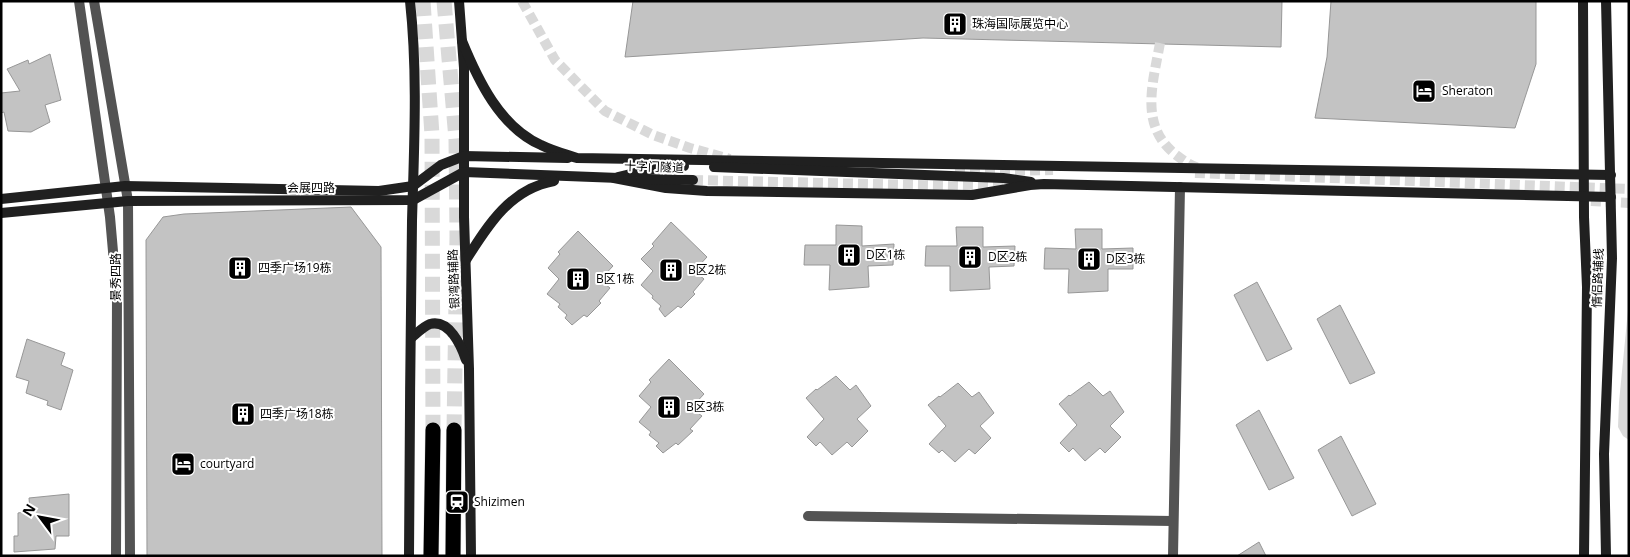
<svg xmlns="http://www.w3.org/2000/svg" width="1630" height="557" viewBox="0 0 1630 557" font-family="'Open Sans','Noto Sans SC',sans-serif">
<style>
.green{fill:#dadada}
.building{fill:#c3c3c3;stroke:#979797}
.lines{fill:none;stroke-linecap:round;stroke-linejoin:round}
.secondary-tunnel{stroke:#d9d9d9;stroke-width:10;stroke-dasharray:10 5;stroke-linecap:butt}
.highway-tunnel{stroke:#d9d9d9;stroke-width:15;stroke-dasharray:15 8;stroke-linecap:butt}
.highway-casing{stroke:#dbdbdb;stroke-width:16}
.street{stroke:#535353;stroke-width:10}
.secondary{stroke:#202020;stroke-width:10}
.highway{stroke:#000;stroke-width:15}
.labels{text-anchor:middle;stroke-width:4;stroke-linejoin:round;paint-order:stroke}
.poi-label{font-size:12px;fill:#000;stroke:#fff;text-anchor:start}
.street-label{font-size:12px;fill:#000;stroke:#fff}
</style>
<rect width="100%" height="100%" fill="#fff"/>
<path class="green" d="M1629,300V440L1623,436L1618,427L1619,402Z"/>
<g class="building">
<path d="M633,1H1282L1281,47L923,38L625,57Z"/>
<path d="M1331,1H1536V64L1515,128L1315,118L1327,57Z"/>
<path d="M50,54L61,100L45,105L50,122L31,132L8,131L4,112L1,113V93L20,91L7,69L28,60L29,64Z"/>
<path d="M351,207L381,247L382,556H147L146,240L163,217L184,214Z"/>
<path d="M671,222L707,257L694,271L704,279L693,292L695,294L681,308L678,306L665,317L659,309L661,306L652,298L653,296L641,285L653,271L641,259L654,246L652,244Z"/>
<path d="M836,225L862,226V246L894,244L893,265L868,266L869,287L829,290L830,265H804L805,245H836Z"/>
<path d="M956,227H983V247L1015,246L1014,266L989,267L990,289L950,291V266H925L926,246H957Z"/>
<path d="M1075,229H1102V249L1133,248V269H1108V291L1068,293L1069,269H1044L1045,248L1076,249Z"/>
<path d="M578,231L613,266L600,280L610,288L599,301L601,303L587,317L584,315L572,325L565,318L567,315L558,307L560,304L547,294L559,279L548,268L560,254L558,252Z"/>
<path d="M1257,282L1292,349L1267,361L1234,295Z"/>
<path d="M1340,305L1375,373L1350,384L1317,319Z"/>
<path d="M27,339L65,353L61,365L73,370L61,410L47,405L48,401L26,393L29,381L16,377Z"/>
<path d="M669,359L704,394L691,408L702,416L690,429L693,431L678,445L676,443L663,453L656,446L659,443L649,435L651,432L639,422L651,407L639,396L651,382L649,380Z"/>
<path d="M836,376L850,390L856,385L871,406L857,419L868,431L852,447L847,442L832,455L820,442L816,446L807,437L824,419L806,398L816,389L817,390Z"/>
<path d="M1089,382L1103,396L1110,391L1124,412L1110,426L1121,437L1105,453L1100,448L1085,461L1073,448L1069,452L1060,443L1077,425L1059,404L1069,395L1070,396Z"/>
<path d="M958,383L972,397L979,392L994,413L980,426L991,438L975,454L969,449L955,462L942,450L939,453L929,444L946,426L928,405L939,396L940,397Z"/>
<path d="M1259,410L1294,478L1269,490L1236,425Z"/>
<path d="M1341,436L1376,504L1352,516L1318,450Z"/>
<path d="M69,494V536H56L55,549L14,552V536H18V513L30,511L29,498Z"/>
<path d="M1259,542L1266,556H1237Z"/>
</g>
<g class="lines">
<g class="secondary-tunnel">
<path d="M522,1L555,60L605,111L653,135L690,148L730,159"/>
<path d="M1160,43C1153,83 1139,125 1175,154C1183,160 1189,165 1199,168"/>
<path d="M955,172L1053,170"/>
<path d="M1195,173L1629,189"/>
<path d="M693,180L1004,187"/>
<path d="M1591,201L1629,203"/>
</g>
<g class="highway-tunnel">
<path d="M423,1L432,135L433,430"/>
<path d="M444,1L456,139L457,236L454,430"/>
</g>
<g class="highway-casing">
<g id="highway">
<path d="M431,556L433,430"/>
<path d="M453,556L454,430"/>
</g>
</g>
<g class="street">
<path d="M79,1L110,217L117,297L116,556"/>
<path d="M94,1L128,201L130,556"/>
<path d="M808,516L1173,521"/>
<path d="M1173,556L1180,187"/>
</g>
<g class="secondary">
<path d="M459,1L464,68V217L469,369L471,556"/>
<path d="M1583,1L1584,217L1587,287L1584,556"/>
<path d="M462,41C478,80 500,127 541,145C553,151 565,154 577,158L1611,175"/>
<path d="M714,167L1003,178L1031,182"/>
<path d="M618,177L647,170L684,166"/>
<path d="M614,178L666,188L707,191L972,195L1030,185L1044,184L1611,197"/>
<path d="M641,179L693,180"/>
<path d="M1,199L125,186L379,191L413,186L441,165L464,156L568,158"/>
<path d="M1,213L128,201L413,200L464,172L619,178"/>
<path d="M466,260C488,225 510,189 554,181"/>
<path d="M411,338C416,334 424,326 430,324C449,319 461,345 466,360"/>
<path d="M409,556C410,444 410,333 412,221C414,148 418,75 410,1"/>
<path d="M1606,556L1604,454L1612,258L1606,1"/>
</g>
<use href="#highway" class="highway"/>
</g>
<defs>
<g id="building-square" transform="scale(1.25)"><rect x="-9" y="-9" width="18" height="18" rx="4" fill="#000" stroke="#fff"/><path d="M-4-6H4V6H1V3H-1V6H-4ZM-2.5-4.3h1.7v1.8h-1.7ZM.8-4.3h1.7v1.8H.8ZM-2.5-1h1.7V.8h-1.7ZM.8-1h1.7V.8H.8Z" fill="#fff"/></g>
<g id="hotel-square" transform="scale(1.25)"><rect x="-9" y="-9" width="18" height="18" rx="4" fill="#000" stroke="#fff"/><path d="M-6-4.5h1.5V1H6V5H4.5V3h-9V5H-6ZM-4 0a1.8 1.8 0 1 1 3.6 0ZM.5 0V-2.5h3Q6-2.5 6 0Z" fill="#fff"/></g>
<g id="station-square" transform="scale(1.25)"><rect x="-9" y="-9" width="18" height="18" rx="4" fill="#000" stroke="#fff"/><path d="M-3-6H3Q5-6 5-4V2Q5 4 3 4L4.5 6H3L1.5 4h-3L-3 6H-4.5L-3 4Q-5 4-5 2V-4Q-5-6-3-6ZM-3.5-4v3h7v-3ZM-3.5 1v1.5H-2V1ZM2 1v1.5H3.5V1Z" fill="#fff"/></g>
</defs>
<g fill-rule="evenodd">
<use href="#building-square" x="955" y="24"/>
<use href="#hotel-square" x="1424" y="91"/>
<use href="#building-square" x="849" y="255"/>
<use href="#building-square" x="970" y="257"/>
<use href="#building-square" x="1089" y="259"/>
<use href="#building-square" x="240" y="268"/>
<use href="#building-square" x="671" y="270"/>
<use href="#building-square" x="578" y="279"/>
<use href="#building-square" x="669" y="407"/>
<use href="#building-square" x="243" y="414"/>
<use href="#hotel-square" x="183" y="464"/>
<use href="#station-square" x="457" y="502"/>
</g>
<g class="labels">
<g class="poi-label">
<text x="972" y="28">珠海国际展览中心</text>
<text x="1442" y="95">Sheraton</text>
<text x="866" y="259">D区1栋</text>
<text x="988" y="261">D区2栋</text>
<text x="1106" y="263">D区3栋</text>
<text x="258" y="272">四季广场19栋</text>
<text x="688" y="274">B区2栋</text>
<text x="596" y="283">B区1栋</text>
<text x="686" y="411">B区3栋</text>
<text x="260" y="418">四季广场18栋</text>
<text x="200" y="468">courtyard</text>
<text x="474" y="506">Shizimen</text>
</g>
<g class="street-label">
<text transform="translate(654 167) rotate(2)" y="4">十字门隧道</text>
<text x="311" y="192">会展四路</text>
<text transform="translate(116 277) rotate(-90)" y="4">景秀四路</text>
<text transform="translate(1598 278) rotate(-88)" y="4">情侣路辅线</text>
<text transform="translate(454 279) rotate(-92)" y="4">银湾路辅路</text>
</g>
</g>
<rect width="1630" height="557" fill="none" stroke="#000000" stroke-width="5"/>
<g transform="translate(40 517) rotate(302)" stroke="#ffffff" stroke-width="4" paint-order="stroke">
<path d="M0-4L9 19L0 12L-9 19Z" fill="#000000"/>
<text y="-8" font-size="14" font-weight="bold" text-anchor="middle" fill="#000000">N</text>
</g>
</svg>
